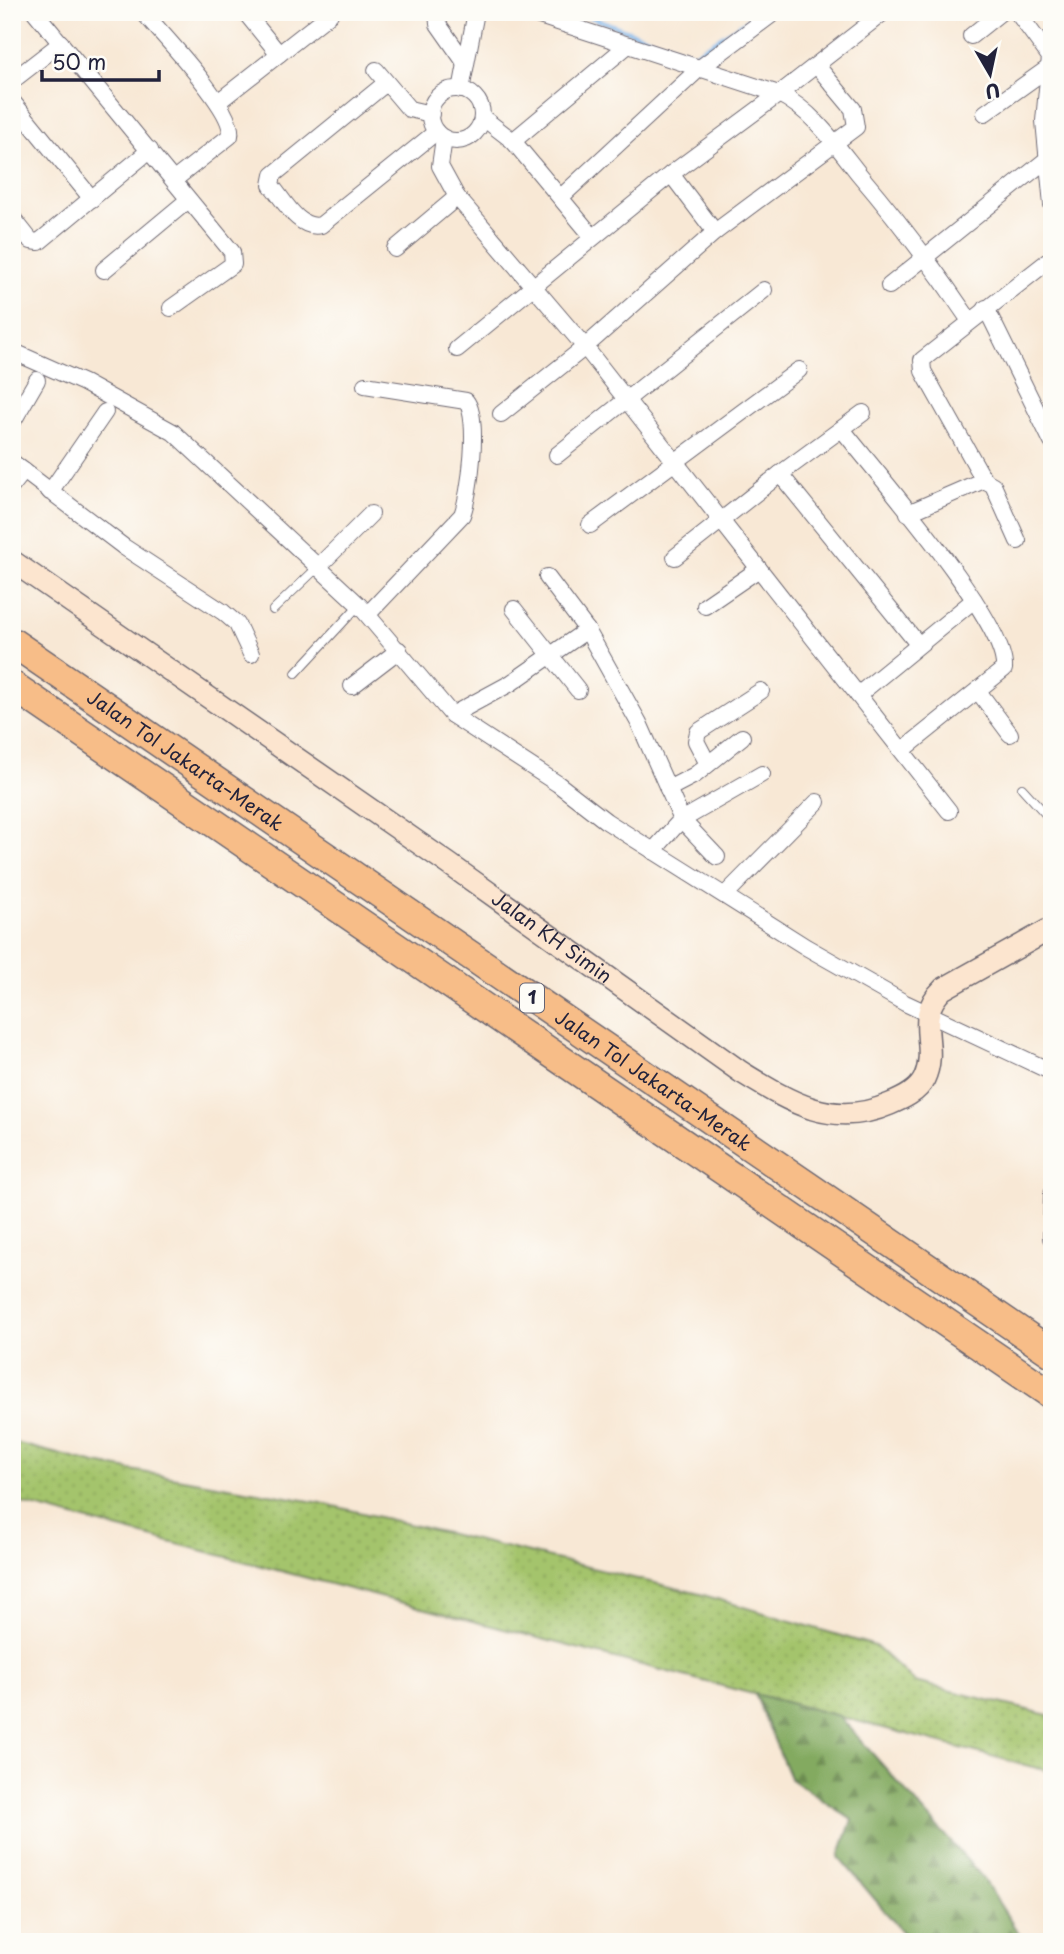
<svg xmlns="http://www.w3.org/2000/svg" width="1064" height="1954" viewBox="0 0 1064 1954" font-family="'Playpen Sans',sans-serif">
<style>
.grass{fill:url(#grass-dots);stroke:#637354;stroke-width:2}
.forest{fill:url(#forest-firs);stroke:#52664e;stroke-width:2}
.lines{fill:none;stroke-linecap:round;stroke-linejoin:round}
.stream{stroke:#78b3e9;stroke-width:4.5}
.lane-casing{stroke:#6d6771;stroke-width:10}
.street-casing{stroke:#6d6771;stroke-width:18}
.secondary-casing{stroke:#6d6771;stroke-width:24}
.highway-casing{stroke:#6d6771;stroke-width:31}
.lane{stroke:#fff;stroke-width:8}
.street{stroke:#fff;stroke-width:16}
.secondary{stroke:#fce5cf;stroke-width:21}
.highway{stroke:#f7bd88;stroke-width:28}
.labels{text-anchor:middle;stroke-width:5;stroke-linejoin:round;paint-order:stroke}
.shield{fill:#fdfcf7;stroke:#646373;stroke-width:2}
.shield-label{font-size:18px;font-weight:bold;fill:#22223b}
.street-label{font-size:19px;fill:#22223b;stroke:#fdfcf7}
</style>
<defs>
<pattern id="grass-dots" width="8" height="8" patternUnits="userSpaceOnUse" patternTransform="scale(1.75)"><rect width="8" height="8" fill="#a4c46c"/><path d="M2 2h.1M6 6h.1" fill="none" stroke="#8da85e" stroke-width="1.8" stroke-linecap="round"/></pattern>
<pattern id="forest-firs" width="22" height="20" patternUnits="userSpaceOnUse" patternTransform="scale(1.75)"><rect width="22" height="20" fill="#83aa60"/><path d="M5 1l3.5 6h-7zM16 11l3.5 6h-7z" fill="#6b8a50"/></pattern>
</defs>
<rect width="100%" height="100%" fill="#fdfcf7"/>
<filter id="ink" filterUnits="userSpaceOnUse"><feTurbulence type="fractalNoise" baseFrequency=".0143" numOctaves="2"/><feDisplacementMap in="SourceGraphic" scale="14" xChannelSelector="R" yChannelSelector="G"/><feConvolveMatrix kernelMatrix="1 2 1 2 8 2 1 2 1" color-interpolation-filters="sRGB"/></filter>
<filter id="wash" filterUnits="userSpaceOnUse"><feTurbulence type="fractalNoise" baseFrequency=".00686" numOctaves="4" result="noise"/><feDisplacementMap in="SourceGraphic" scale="28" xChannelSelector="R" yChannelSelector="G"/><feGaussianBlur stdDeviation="1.57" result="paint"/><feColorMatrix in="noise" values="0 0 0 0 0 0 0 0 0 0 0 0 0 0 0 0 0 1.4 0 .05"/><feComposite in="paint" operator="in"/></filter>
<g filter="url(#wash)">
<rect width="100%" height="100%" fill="#f8e8d5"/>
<path class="grass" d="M12,1442L96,1464L321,1503L700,1594L875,1646L915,1682L1052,1716V1772L12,1501Z"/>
<path class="forest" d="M755,1694L839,1716L983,1878L1020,1936L1016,1942H911L839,1857L852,1820L790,1778Z"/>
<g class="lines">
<path class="stream" d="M577,12L693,55L761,12"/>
</g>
</g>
<g filter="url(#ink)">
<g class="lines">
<g class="lane-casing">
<g id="lane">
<path d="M273,610L317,568"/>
<path d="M296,673L359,605"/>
<path d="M1022,788L1052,821"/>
</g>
</g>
<g class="street-casing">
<g id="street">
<path d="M35,12L232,252L233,264L171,308"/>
<path d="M143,12C161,33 237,112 230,136L174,180"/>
<path d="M245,12L279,54"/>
<path d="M437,12L438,24L466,64"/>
<path d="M527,12L779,94L671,174L715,232L585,347L949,811"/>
<path d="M884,12L779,94C813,111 836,145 859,174C899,221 935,269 970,321"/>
<path d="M1017,12L1050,57L1044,121L1052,205"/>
<path d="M971,36L1001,12"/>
<path d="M376,70L409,109L431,114"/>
<path d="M12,81L61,43"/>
<path d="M386,83L273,175L271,185C283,199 299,231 321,225L436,132"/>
<circle cx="456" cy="115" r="26"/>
<path d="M461,90L476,12"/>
<path d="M12,101L92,199"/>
<path d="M218,102L330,14"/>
<path d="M985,113L1051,66"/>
<path d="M482,117L513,141L592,236"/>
<path d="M444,138L440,166L457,197L585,347L501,414"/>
<path d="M513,141L628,45"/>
<path d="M561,197L700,68L775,12"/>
<path d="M12,217L31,241L39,242L150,150"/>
<path d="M715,232L856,127L853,109L818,67"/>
<path d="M395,249L457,197"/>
<path d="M104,270L187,201"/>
<path d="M889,286L1046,160"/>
<path d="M986,308L1052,442"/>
<path d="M457,349L671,174"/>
<path d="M12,351L84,383L173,432L359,605L452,715L558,784L606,821L806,947L905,1003L1052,1072"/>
<path d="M365,385L466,401C480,418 470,494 462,515L368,614"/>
<path d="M12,423L37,380"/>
<path d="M842,429C875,472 1008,622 1004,669L903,750"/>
<path d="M557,455L764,290"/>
<path d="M12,462L124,547L223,612L237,624L251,654"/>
<path d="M780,474L863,413"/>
<path d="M984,480L923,371L922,360L1052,258"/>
<path d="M12,486L24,471"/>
<path d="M50,492L105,412"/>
<path d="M908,513L984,480L993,485L1018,541"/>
<path d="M590,525L799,370"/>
<path d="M675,557L780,474L918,644"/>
<path d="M317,568L371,514"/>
<path d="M547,577L587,630L639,723L682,820L717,857"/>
<path d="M705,606L759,569"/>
<path d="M514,609L578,690"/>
<path d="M352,686L399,650"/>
<path d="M978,691L1010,734"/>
<path d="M858,695L974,600"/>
<path d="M452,715L511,683L587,630"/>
<path d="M708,764L696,741L698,732L761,691"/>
<path d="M668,789L695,775L742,737"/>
<path d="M653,851L680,821L762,774"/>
<path d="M725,895L817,802"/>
<path d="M1051,1238L1052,1194"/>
</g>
</g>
<g class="secondary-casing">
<g id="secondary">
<path id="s1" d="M12,561L449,864L741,1072C790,1102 832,1129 890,1104C902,1099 918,1092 924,1079C940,1045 912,1019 943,989L1052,928"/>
</g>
</g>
<g class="highway-casing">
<g id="highway">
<path id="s2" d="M12,642L1052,1353"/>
<path d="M12,685L1052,1395"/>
</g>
</g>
<use href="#lane" class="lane"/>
<use href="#street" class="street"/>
<use href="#secondary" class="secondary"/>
<use href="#highway" class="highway"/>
</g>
</g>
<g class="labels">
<rect class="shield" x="520" y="983.5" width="24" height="29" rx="5"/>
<g class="shield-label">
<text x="532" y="1004">1</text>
</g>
<g class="street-label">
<text dy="7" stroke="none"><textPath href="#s2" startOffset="210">Jalan Tol Jakarta–Merak</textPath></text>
<text dy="7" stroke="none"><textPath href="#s1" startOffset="658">Jalan KH Simin</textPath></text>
<text dy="7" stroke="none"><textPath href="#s2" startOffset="777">Jalan Tol Jakarta–Merak</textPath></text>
</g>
</g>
<rect width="1064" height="1954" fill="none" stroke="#fdfcf7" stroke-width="42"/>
<g transform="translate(990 74) rotate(171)" stroke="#fdfcf7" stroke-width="5" paint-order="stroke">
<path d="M0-5L12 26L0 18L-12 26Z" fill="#22223b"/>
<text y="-10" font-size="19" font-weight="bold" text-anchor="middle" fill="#22223b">U</text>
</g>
<path d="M42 70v10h117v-10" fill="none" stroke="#22223b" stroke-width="3.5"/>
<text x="52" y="70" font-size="21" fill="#22223b" stroke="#fdfcf7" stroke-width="5" paint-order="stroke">50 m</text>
</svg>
